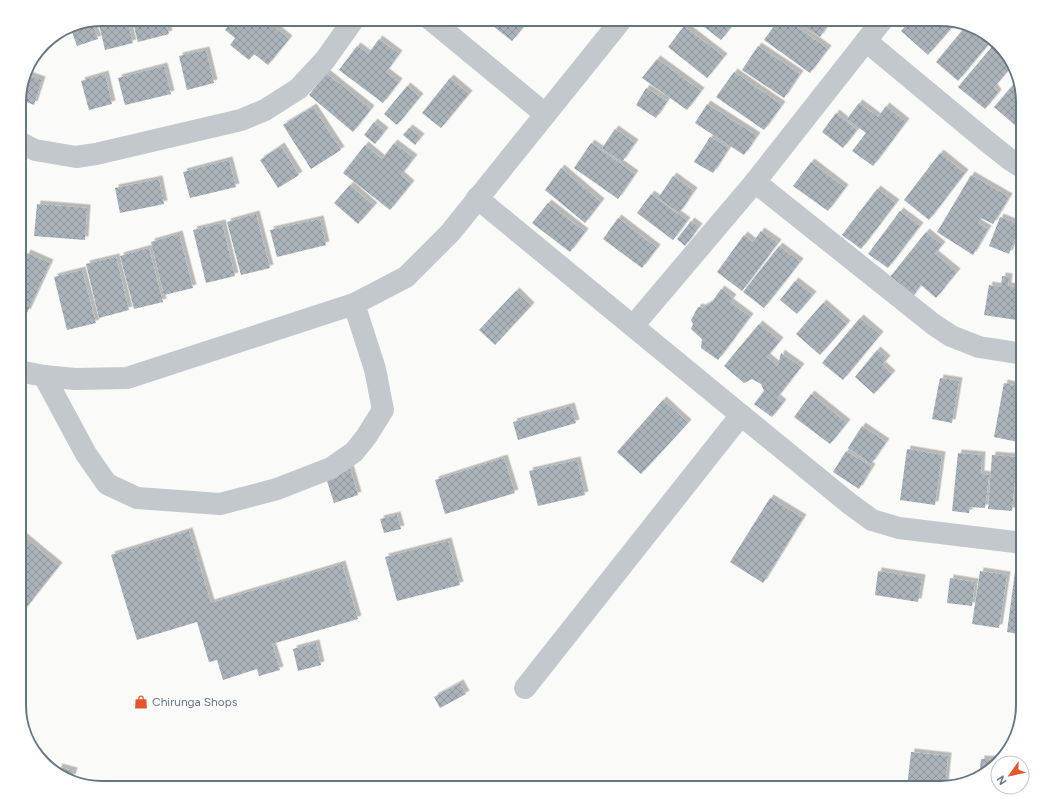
<svg xmlns="http://www.w3.org/2000/svg" width="1042" height="807" viewBox="0 0 1042 807" font-family="Figtree,sans-serif">
<style>
.building{fill:url(#building-cross-hatch);filter:url(#shadow)}
.lines{fill:none;stroke-linecap:round;stroke-linejoin:round}
.minor{stroke:#c3c8cc;stroke-width:22}
.labels{text-anchor:middle;stroke-width:4;stroke-linejoin:round;paint-order:stroke}
.poi-label{font-size:12px;fill:#657683;stroke:#fff;text-anchor:start}
.rim{fill:none;stroke:#657683;stroke-width:2}
</style>
<defs>
<pattern id="building-cross-hatch" width="8" height="8" patternUnits="userSpaceOnUse"><rect width="8" height="8" fill="#aab3b9"/><path d="M0 0l8 8M0 8l8-8" fill="none" stroke="#8e969c"/></pattern>
<filter id="shadow"><feDropShadow dx="3.5" dy="-3.5" stdDeviation="0" flood-color="#0004"/></filter>
</defs>
<rect width="100%" height="100%" fill="#fafaf8"/>
<g class="building">
<path d="M102,19H127L133,43L105,50L98,20Z"/>
<path d="M132,19H165L169,34L138,42Z"/>
<path d="M234,19H264L289,39L268,65L254,54L249,60L230,45L235,38L225,30Z"/>
<path d="M499,19H530L512,41L493,26Z"/>
<path d="M694,19H731L735,22L721,40Z"/>
<path d="M779,19H786L828,49L810,73L764,40Z"/>
<path d="M803,19H831L820,37L800,24Z"/>
<path d="M912,19H941L955,24L928,55L901,31Z"/>
<path d="M91,21L98,39L77,46L70,26Z"/>
<path d="M684,26L724,57L707,78L668,47Z"/>
<path d="M965,27L991,36L993,39L958,81L936,62Z"/>
<path d="M379,39L399,54L386,72L399,82L383,103L339,70L357,46L368,54Z"/>
<path d="M996,42L1014,64L994,87L998,93L985,109L958,87Z"/>
<path d="M758,46L800,74L784,98L742,70Z"/>
<path d="M206,50L214,83L187,90L179,56Z"/>
<path d="M657,59L701,91L687,110L642,78Z"/>
<path d="M164,66L171,94L125,105L118,78Z"/>
<path d="M734,72L782,105L764,130L716,97Z"/>
<path d="M326,73L371,109L353,132L309,95Z"/>
<path d="M25,74L42,80L34,105L19,99V96Z"/>
<path d="M105,74L112,104L89,110L81,81Z"/>
<path d="M450,78L469,94L441,128L422,113Z"/>
<path d="M1018,79L1023,101V119L1016,126L994,107Z"/>
<path d="M407,86L420,97L397,125L384,114Z"/>
<path d="M646,88L667,101L656,118L636,105Z"/>
<path d="M859,103L878,117L886,106L906,122L873,166L852,151L866,133L847,119Z"/>
<path d="M707,104L757,136L744,155L695,123Z"/>
<path d="M313,107L341,150L311,169L283,125Z"/>
<path d="M836,113L857,130L843,148L822,132Z"/>
<path d="M374,122L385,131L375,144L364,135Z"/>
<path d="M409,128L421,137L415,145L403,135Z"/>
<path d="M615,129L635,143L622,162L602,148Z"/>
<path d="M710,137L729,148L713,173L694,162Z"/>
<path d="M394,143L414,158L401,175L411,184L390,210L343,173L365,145L382,159Z"/>
<path d="M591,143L635,174L618,199L574,168Z"/>
<path d="M281,146L299,175L278,188L260,160Z"/>
<path d="M940,153L965,173L929,220L904,200Z"/>
<path d="M229,160L236,187L190,198L183,172Z"/>
<path d="M811,162L845,188L828,211L793,186Z"/>
<path d="M561,168L601,202L585,223L545,190Z"/>
<path d="M971,175L1009,197L993,224L981,218L978,223L988,229L973,255L937,232Z"/>
<path d="M673,176L694,191L679,213L658,198Z"/>
<path d="M159,179L164,204L120,213L115,188Z"/>
<path d="M350,185L374,206L358,224L334,203Z"/>
<path d="M877,189L896,203L861,249L842,235Z"/>
<path d="M651,194L687,221L673,240L637,213Z"/>
<path d="M548,203L585,232L570,252L532,223Z"/>
<path d="M37,204L87,208L85,240L34,236Z"/>
<path d="M900,211L920,226L888,268L868,254Z"/>
<path d="M256,214L270,268L241,275L227,222Z"/>
<path d="M1000,217L1020,225L1009,254L989,246Z"/>
<path d="M618,218L657,248L642,268L603,239Z"/>
<path d="M320,219L326,245L277,257L270,230Z"/>
<path d="M691,221L699,227L685,246L677,239Z"/>
<path d="M222,223L235,276L206,283L193,230Z"/>
<path d="M761,231L778,243L742,291L717,272L744,235L753,242Z"/>
<path d="M926,232L942,245L935,254L957,272L936,298L921,285L909,301L886,282Z"/>
<path d="M179,234L193,288L164,295L151,242Z"/>
<path d="M779,246L800,262L764,308L743,292Z"/>
<path d="M149,248L163,302L134,309L120,256Z"/>
<path d="M27,253L50,263L27,313L19,309V270Z"/>
<path d="M116,257L129,310L99,318L86,264Z"/>
<path d="M82,270L96,323L67,330L54,277Z"/>
<path d="M1002,276L1009,277L1008,286L1023,288V321L984,315L989,285L1001,287Z"/>
<path d="M795,281L813,295L797,314L780,300Z"/>
<path d="M721,289L733,298L730,302L750,317L718,360L701,348L702,339L691,329L693,324L691,320L698,307L702,308L712,302Z"/>
<path d="M516,291L531,306L495,345L479,330Z"/>
<path d="M823,303L847,324L820,355L796,334Z"/>
<path d="M860,318L880,335L843,380L822,363Z"/>
<path d="M759,324L780,341L767,357L778,366L781,353L801,367L777,398L783,403L772,417L754,404L764,391L761,384L752,379L744,383L724,366Z"/>
<path d="M877,350L887,359L882,365L892,374L874,394L855,377Z"/>
<path d="M940,378L959,381L952,423L932,419Z"/>
<path d="M1004,383L1023,387V416L1018,442L994,437Z"/>
<path d="M811,394L847,423L830,444L794,417Z"/>
<path d="M663,400L688,423L641,474L617,452Z"/>
<path d="M571,406L576,423L518,440L513,422Z"/>
<path d="M862,426L886,442L871,464L848,448Z"/>
<path d="M907,449L942,455L935,505L900,500Z"/>
<path d="M846,451L872,467L859,489L833,472Z"/>
<path d="M958,453L982,455L981,474L989,475L985,508L970,507L969,513L952,511Z"/>
<path d="M992,455L1017,457L1012,511L988,509Z"/>
<path d="M504,458L515,493L445,514L435,480Z"/>
<path d="M577,460L585,495L538,506L529,471Z"/>
<path d="M350,468L358,495L334,503L325,475Z"/>
<path d="M770,498L803,518L763,583L730,562Z"/>
<path d="M397,515L401,529L384,533L380,519Z"/>
<path d="M189,531L211,603L342,564L358,619L272,644L280,670L259,676L257,669L223,680L217,660L209,662L197,622L137,640L111,555Z"/>
<path d="M19,533L59,566L21,614L19,613Z"/>
<path d="M448,541L460,585L397,601L385,557Z"/>
<path d="M1016,564L1023,565V635L1007,632Z"/>
<path d="M878,571L922,578L918,602L875,595Z"/>
<path d="M980,571L1007,575L999,628L972,624Z"/>
<path d="M950,578L975,582L972,606L947,603Z"/>
<path d="M316,643L321,665L298,671L293,649Z"/>
<path d="M460,683L466,694L440,708L434,697Z"/>
<path d="M911,752L948,756L945,787L940,788H907Z"/>
<path d="M981,759L1001,760L979,777Z"/>
<path d="M59,767L74,771L72,778L57,773Z"/>
</g>
<g class="lines">
<g class="minor">
<path d="M430,19L545,114"/>
<path d="M866,41L883,19"/>
<path d="M19,142L35,150L76,157L96,154L241,120L265,110L298,89L325,60L354,19"/>
<path d="M755,182L866,41L984,139L1009,159L1023,168"/>
<path d="M477,198L741,415L850,504L872,520L899,528L1023,543"/>
<path d="M633,326L755,182L933,324L951,336L979,347L1023,354"/>
<path d="M19,371L44,376L75,379L127,378L354,304L406,277L450,233L622,19"/>
<path d="M44,376L86,454L107,484L137,498L220,504L277,489L331,468L354,452L366,437L383,410L375,369L354,304"/>
<path d="M525,688L741,415"/>
</g>
</g>
<defs>
<g id="shop-bare" transform="scale(1.08)"><path d="M-5-2.5h2.3a2.7 3.5 0 0 1 5.4 0H5L5.5 6h-11ZM-1.5-2.5h3a1.5 2.3 0 0 0-3 0Z" fill="#e4572e" stroke="#fff" stroke-width="2.5" paint-order="stroke"/></g>
</defs>
<g fill-rule="evenodd">
<use href="#shop-bare" x="141" y="702"/>
</g>
<g class="labels">
<g class="poi-label">
<text x="152" y="706">Chirunga Shops</text>
</g>
</g>
<path d="M0 0H1042V807H0ZM102 26H940A76 76 0 0 1 1016 102V705A76 76 0 0 1 940 781H102A76 76 0 0 1 26 705V102A76 76 0 0 1 102 26Z" fill="#fff" fill-rule="evenodd"/>
<path class="rim" d="M102 26H940A76 76 0 0 1 1016 102V705A76 76 0 0 1 940 781H102A76 76 0 0 1 26 705V102A76 76 0 0 1 102 26Z"/>
<g transform="translate(1010 775) rotate(237)"><circle r="19" fill="#ffffff" stroke="#c1c8cd"/>
<path d="M0-3L7 15L0 10L-7 15Z" fill="#e4572e"/>
<text y="-6" font-size="11" font-weight="bold" text-anchor="middle" fill="#657683">N</text>
</g>
</svg>
